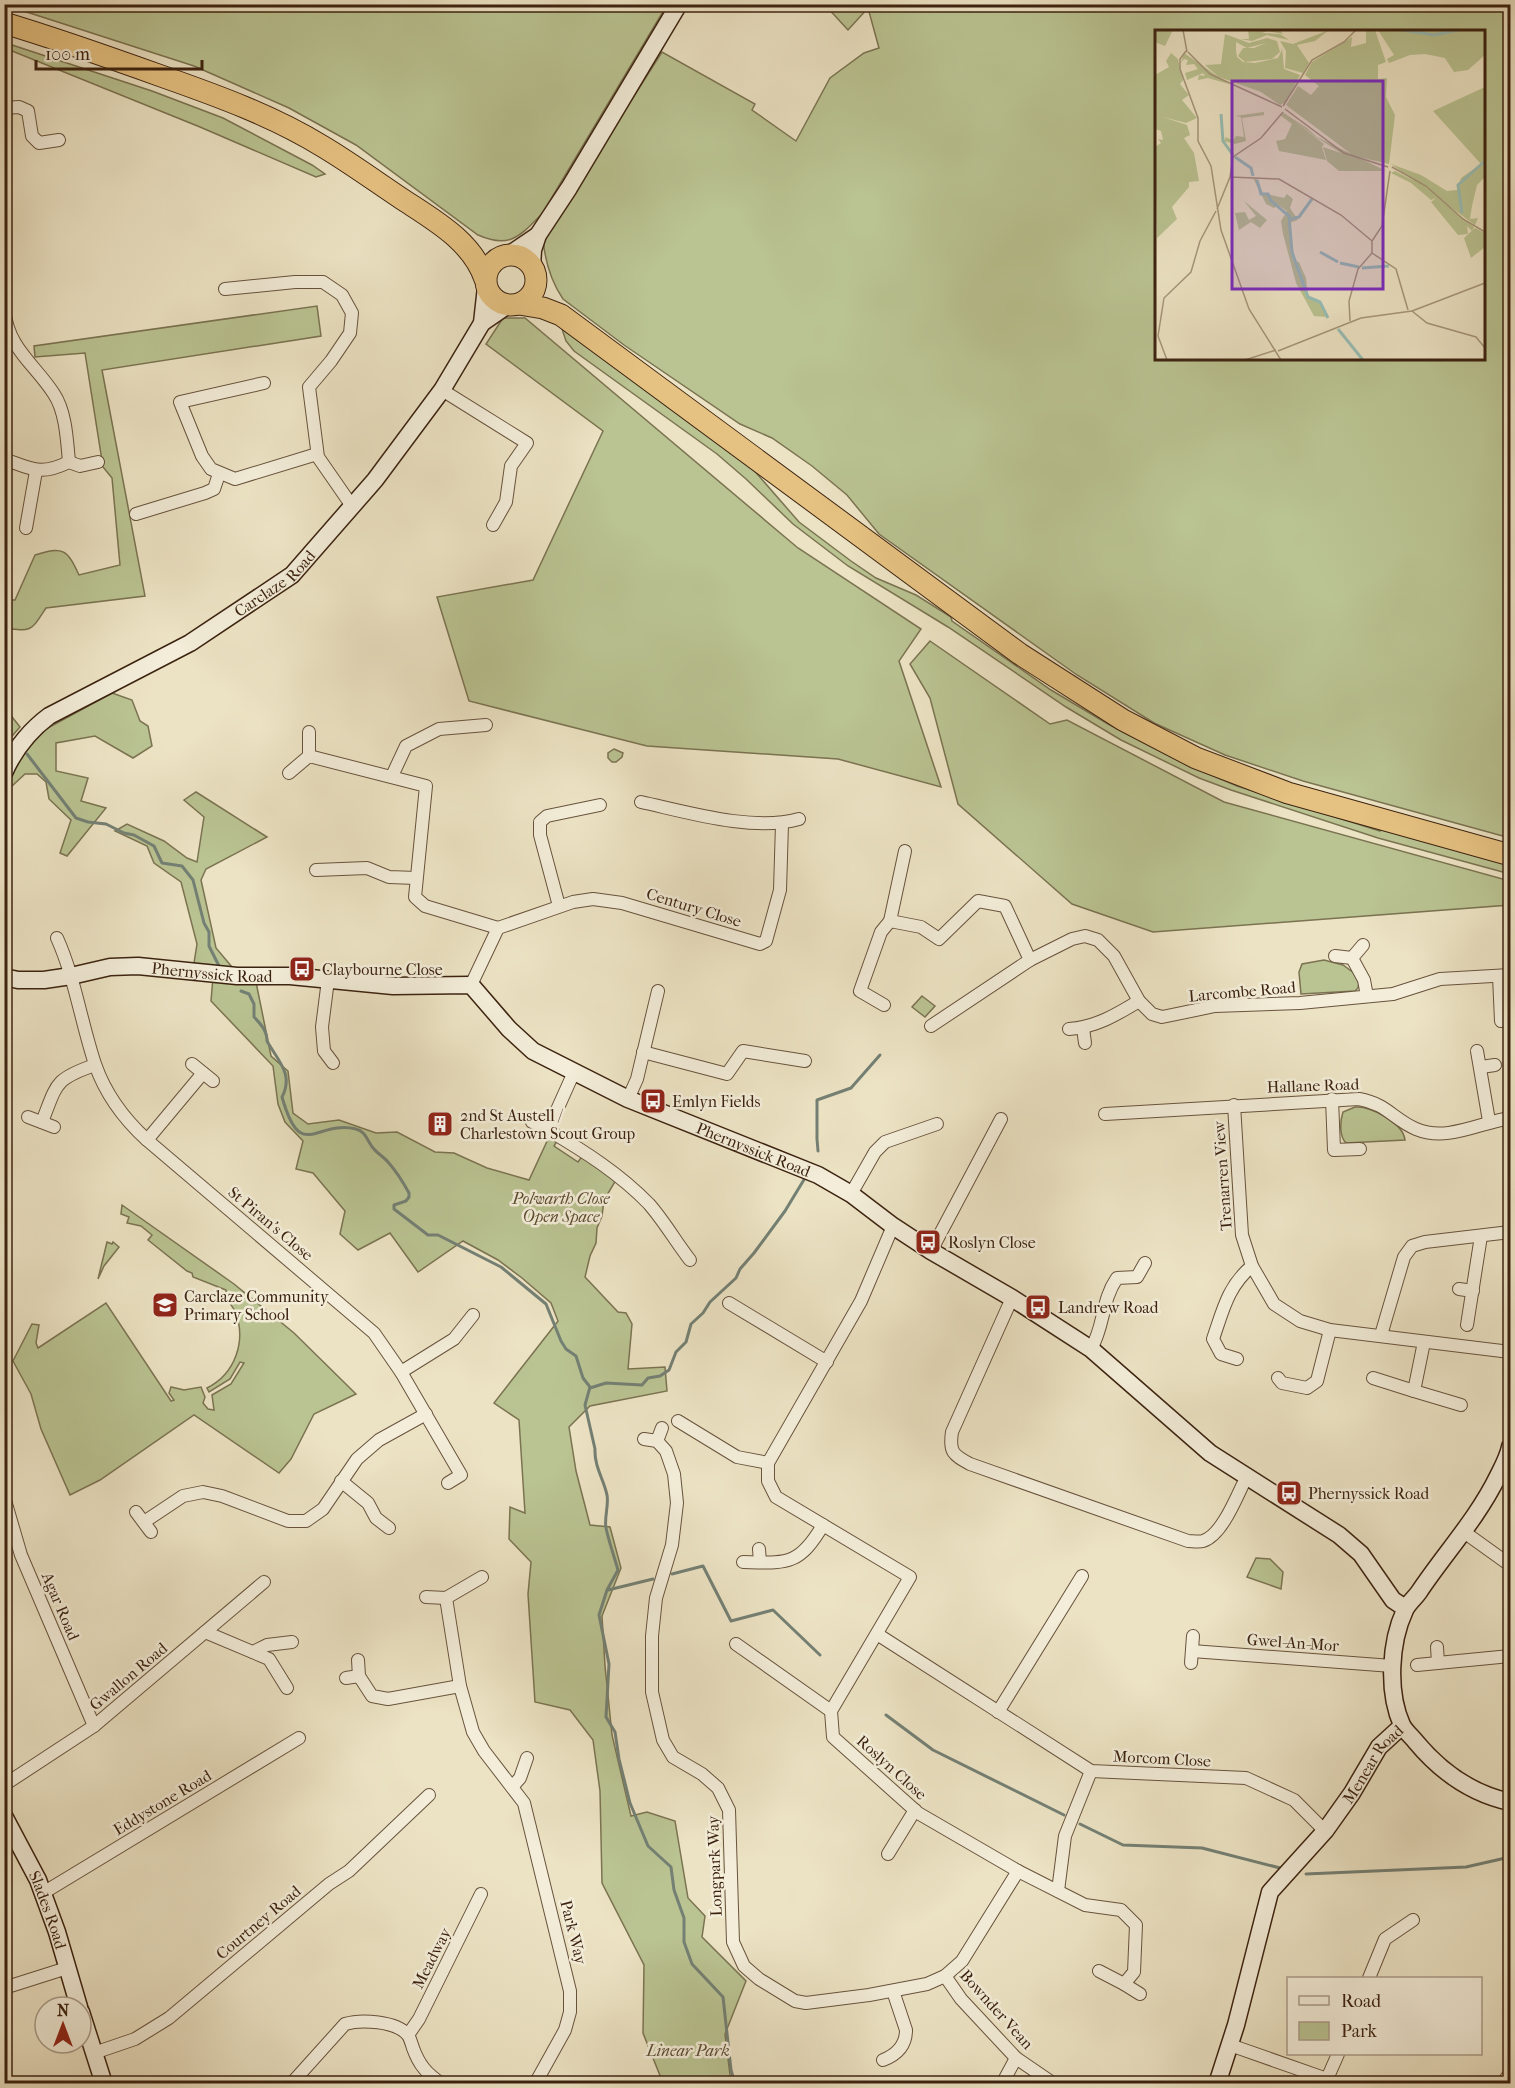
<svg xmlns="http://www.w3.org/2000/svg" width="1515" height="2088" viewBox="0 0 1515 2088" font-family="'IM FELL French Canon',serif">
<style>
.green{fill:#bac392;stroke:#7b7351;stroke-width:1.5;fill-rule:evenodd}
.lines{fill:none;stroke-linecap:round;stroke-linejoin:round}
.stream{stroke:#748074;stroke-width:3}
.street-casing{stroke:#68533d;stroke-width:14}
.secondary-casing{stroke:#3c2310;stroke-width:19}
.highway-casing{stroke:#3c2310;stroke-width:23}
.street{stroke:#f3edd9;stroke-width:12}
.secondary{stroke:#f3edd9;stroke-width:16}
.highway{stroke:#e6c282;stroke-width:21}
.labels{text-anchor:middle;stroke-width:5;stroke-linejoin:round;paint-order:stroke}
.street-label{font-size:16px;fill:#3c2310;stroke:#f3edd9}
.poi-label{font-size:16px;fill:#3c2310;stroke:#f3edd9;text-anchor:start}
.park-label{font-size:16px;font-style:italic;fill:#5c4b30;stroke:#f3edd9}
.inset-river{fill:none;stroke:#99beb6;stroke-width:3}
.inset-road{fill:none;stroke:#a6967c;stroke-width:1.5}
.view{fill:#7b2cbf;fill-opacity:0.15;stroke:#7b2cbf;stroke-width:3}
.inset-edge{fill:none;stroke:#3c2310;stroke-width:3}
</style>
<rect width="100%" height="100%" fill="#ece3c4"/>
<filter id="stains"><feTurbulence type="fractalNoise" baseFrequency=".00333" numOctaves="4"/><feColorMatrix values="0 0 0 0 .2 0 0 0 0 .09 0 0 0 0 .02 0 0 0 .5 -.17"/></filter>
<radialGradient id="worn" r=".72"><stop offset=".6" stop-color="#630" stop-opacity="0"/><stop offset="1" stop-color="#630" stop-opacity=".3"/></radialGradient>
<g class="green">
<path d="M5,5H667L542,214C520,236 510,249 478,235L356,145L289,108L194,66Z"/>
<path d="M825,5H1510V838L1303,781L1225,755L1154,723L1077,675L879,534L847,495L812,466L772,438L740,424L624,345L563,299C550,280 545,261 543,239L662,52L755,104L752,110L796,141L830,78L864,53L879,48L868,8L848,30ZM1156,32H1484V358H1156Z"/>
<path d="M6,43L152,91L223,118L312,165L325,174L316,177L200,127L7,49Z"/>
<path d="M317,306L321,336L102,370L145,596L46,608C31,631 32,632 5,628L4,600H15L35,555C63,546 67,549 79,575L120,565L112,478L103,467L85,353L35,357L34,346Z"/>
<path d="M503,318H525L798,548L921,629L899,661L941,787L838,759L647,746L469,701L437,597L533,580L603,431L486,344Z"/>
<path d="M562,329L752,468L799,522L851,561L876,578L916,595L951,617L952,621L1051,690L1108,724L1181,762L1237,786L1380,831L1381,829L1510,865V874L1378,838L1231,790L1199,778L1121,740L1066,707L948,627L848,566L793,524L746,479L717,454L574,351L566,341Z"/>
<path d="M930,641L1050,724L1067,720L1224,802L1510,881V905L1153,932L1072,904L958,804L930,698L910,664Z"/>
<path d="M112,693L132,700L140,721L148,726L152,746L133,758L95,736L56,743V771L88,778L81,801L106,808L67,856L60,853L71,820L49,799L46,782L37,774H25L11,787L5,791V788L13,767L44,730Z"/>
<path d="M5,708L20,727L6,743L4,742Z"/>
<path d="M614,749L623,753L622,757L616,762H612L608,758V753Z"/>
<path d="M196,792L267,837L206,869L201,880L216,948L232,967L207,966L194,963L197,944L181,882L154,863L147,846L115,831L127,824L164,841L187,858L197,862L204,817L184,800Z"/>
<path d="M1324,960L1343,965L1354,973L1359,983L1358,988L1355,991L1301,994L1299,972L1302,964Z"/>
<path d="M213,977L256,982L271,1056L288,1071L293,1113L308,1124L339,1120L376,1133L397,1132L435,1152L454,1153L487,1168L529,1180L549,1137L557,1141L554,1146L578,1162L583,1155L616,1180L604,1200L602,1216L597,1228L596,1243L590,1256L585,1277L618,1312L626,1313L632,1324L628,1369L665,1367L667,1391L590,1406L569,1427L576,1471L590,1525L610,1527L621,1568L602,1616L605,1666L612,1735L631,1816L647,1812L675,1821L688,1898L705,1916L702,1937L746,1981L725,2034L731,2083H663L643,2033L644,1965L602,1883L600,1791L593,1740L570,1710L535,1702L528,1594L531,1562L509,1539L510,1507L525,1513L519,1420L494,1403L558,1321L551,1303L522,1278L498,1260L463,1241L418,1272L390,1233L358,1250L340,1234L345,1211L313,1173L296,1169L303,1141L285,1122L278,1104L273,1066L211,1001Z"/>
<path d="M922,996L935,1006L925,1017L912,1007Z"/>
<path d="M1355,1107C1371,1106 1403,1123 1405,1140L1346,1143C1339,1136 1340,1121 1343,1112Z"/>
<path d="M122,1205L234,1284L294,1333L356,1394L314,1414L291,1459L279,1473L194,1415L100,1480L70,1495L41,1429L31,1394L13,1361L32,1324L39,1325L36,1343L38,1348L106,1303L171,1401L174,1400L169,1393L171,1387L184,1390L201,1387L205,1397L203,1403L208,1409L214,1410L212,1395L231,1384L244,1363L240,1362L230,1379L209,1392L207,1388C235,1374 247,1341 235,1311C231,1304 225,1299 226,1290L193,1277L192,1273L187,1271L148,1240L152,1235L141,1226L127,1223L129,1217L121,1214Z"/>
<path d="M107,1242L112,1244L113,1242L119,1247L104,1266L98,1279Z"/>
<path d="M1256,1558L1270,1559L1283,1572L1281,1589L1247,1577Z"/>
</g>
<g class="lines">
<g class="stream">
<path d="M4,736L9,739"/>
<path d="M27,754L76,818L88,822L106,824L124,833L134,835L154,846L162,863L182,866L193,880L204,923L209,932V946L220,968"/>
<path d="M241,991L249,994L254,1004V1017C261,1024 267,1031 267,1041C278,1061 294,1074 282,1097C301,1164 316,1119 356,1129C366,1131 368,1143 374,1149C378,1154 384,1157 388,1162C396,1171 403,1182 409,1193V1197L406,1201L394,1205V1209L428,1235H438L501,1267L546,1304L561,1341L566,1349L576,1356L583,1378L590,1387L585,1405L595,1449C594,1466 604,1480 607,1495C609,1506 604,1517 606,1528C609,1542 614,1556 618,1570L607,1590L599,1615L609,1664L606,1717L615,1732L619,1759L630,1803L648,1846L671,1867L674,1890L684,1918V1942L692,1964L723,1997L731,2070L735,2084"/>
<path d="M818,1151L817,1139V1100L851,1088L880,1055"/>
<path d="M590,1388L606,1383L642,1385L648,1378L660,1376L669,1370L676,1352L686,1342L691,1324L703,1313L710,1302L736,1278L740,1269L754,1253L785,1211L805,1178"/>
<path d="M672,1574L703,1566L731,1621L773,1610L820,1655"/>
<path d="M608,1590L653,1579"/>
<path d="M886,1715L933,1750L1064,1815"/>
<path d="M1080,1824L1123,1845L1202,1848L1284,1869"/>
<path d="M1306,1874L1466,1867L1510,1857"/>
</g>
<g class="street-casing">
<g id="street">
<path d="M4,108L19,107L28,111L32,136L39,143L59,140"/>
<path d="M225,289L295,282H323L342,295L352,313L350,333L331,361L309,387L318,457L352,506"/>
<path d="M4,310C9,350 34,363 54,394C66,412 67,441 69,462"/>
<path d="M264,383L180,402L202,456L211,469L235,479L317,454"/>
<path d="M442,390L527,443L511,466L506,502L493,525"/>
<path d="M4,459C32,469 40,476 69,462L80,466L98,462"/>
<path d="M136,514L205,493L214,489L219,474"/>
<path d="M26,528L36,471"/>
<path d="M309,732V756"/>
<path d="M289,773L309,756L426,786L415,897L425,906L498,928"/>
<path d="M392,776L406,746L439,729L486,725"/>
<path d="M641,802C687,812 753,832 799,819"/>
<path d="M316,870L367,868L389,877L416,878"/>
<path d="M559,906L540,835V822L547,816L600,805"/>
<path d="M890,921L905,851"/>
<path d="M57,938C75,978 81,1022 95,1064C105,1093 124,1119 147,1140L374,1333L401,1372L461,1475L448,1483"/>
<path d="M1363,945L1352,958L1364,980L1367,996"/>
<path d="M1335,956L1352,958"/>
<path d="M1499,976L1501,1021"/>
<path d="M328,980L322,1027L324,1051L333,1063"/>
<path d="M471,985L498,928L573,902L593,899L622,903L760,944L766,941L780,890L782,824"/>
<path d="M884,1005L860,991L881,932L890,921L921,927L939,939L978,901L1005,906L1030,960"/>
<path d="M931,1026L1030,960L1072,939L1085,936L1098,940L1114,956L1139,1001L1152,1014L1162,1017L1215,1006L1300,1003L1393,994L1440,979L1510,975"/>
<path d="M1083,1028L1085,1043"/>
<path d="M1069,1029C1096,1027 1116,1015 1139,1001"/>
<path d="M1477,1051L1489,1121"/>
<path d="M643,1052L727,1074L743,1051L805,1061"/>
<path d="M192,1064L213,1081"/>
<path d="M1481,1067L1495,1065"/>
<path d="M574,1072L548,1130C584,1151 620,1174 649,1204C664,1221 676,1242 690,1260"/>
<path d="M628,1099L637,1079L658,991"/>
<path d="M1332,1099L1334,1150L1360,1149"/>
<path d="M1234,1105L1242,1235L1252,1266L1274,1304L1300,1321L1330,1330L1510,1352"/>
<path d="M1105,1114L1359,1099C1387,1104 1393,1119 1416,1129C1447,1142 1479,1123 1510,1118"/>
<path d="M28,1117L54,1127"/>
<path d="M42,1122C57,1084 54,1079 95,1065"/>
<path d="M532,1122L548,1130"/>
<path d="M147,1140L203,1073"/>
<path d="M851,1194L875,1152L885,1142L937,1124"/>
<path d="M893,1226L861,1301L768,1463V1481L776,1497L910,1577L831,1711L833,1737L918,1813L1018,1871L1085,1905L1121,1910L1136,1925L1134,1972L1124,1984L1099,1971"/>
<path d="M931,1251L1001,1119"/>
<path d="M1459,1289L1473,1291"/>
<path d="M1012,1298L952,1432C949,1452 953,1455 970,1464L1188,1541C1192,1541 1199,1542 1203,1541C1223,1535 1238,1493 1247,1476"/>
<path d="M729,1303L827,1362"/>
<path d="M1467,1325L1481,1236"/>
<path d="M1381,1335L1404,1257L1412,1246L1425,1242L1510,1232"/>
<path d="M1424,1342L1414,1391L1461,1405"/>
<path d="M1091,1349C1105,1325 1101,1301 1117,1278L1137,1277L1145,1263"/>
<path d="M1237,1359L1221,1354L1213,1339C1223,1310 1228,1286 1252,1266"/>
<path d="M401,1372L454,1339L473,1315"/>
<path d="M1278,1378L1282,1383L1307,1388L1317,1381L1330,1330"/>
<path d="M1373,1378L1414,1391"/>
<path d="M678,1421L737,1457L768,1463"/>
<path d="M644,1439L657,1441L666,1451L674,1474L677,1503L672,1545L656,1598L652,1636V1692L663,1740L673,1757L702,1774L718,1788L729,1810L733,1942L744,1966L759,1979L795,2001L806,2003L869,1995L927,1984L945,1976L962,1961L1018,1871"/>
<path d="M657,1441L662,1428"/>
<path d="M341,1481L368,1503L376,1518L389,1528"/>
<path d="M4,1497L21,1555L94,1726"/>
<path d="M136,1512L151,1532"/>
<path d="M144,1522L183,1496L203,1492L222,1496L288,1521H306L323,1509L357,1459L379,1440L426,1414"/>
<path d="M1464,1532L1510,1565"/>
<path d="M759,1549L760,1562"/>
<path d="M743,1562C787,1563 799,1566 823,1525"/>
<path d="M482,1577L446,1598L460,1686L473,1732L484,1751L524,1803L570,1991V2012L565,2030L535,2084"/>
<path d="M426,1597L446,1598"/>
<path d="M205,1632L269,1659L287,1688"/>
<path d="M877,1634L1091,1771L1246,1778L1294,1800L1325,1831"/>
<path d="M736,1644L831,1711"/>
<path d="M1437,1647L1438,1663"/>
<path d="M1192,1651L1392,1666"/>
<path d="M253,1652L267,1645L292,1642"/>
<path d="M358,1660L359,1676L372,1696L388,1699L460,1686"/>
<path d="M1191,1663L1193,1636"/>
<path d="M1417,1665L1510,1656"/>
<path d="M346,1678L359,1676"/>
<path d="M998,1712L1082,1576"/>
<path d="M4,1785L94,1726L264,1582"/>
<path d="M512,1787L520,1778L527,1758"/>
<path d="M888,1854L915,1810"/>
<path d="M1058,1891L1065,1836L1091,1771"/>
<path d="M43,1893L299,1738"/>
<path d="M945,1976L961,1999L1016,2058L1054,2084"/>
<path d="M1369,1978L1385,1939L1413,1920"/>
<path d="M1124,1984L1140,1994"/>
<path d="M4,1988L67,1968"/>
<path d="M408,2035L419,2019L481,1894"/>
<path d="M1230,2045L1327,2079L1331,2084"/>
<path d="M94,2053L135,2039L169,2018L329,1884L349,1871L429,1795"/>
<path d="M883,2060C896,2055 906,2046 906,2030L893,1991"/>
<path d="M1327,2079L1338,2054"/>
<path d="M291,2084L345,2024C361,2019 396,2021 408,2035C410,2038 412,2045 413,2048C419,2065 427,2074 442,2084"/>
<path d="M1002,2084L1016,2058"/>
<path d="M1502,2084L1510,2073"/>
</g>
</g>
<g class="secondary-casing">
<g id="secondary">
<path d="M510,254L538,235"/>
<path d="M532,267L533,250L538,235L569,188L679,4"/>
<path d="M482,323L508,305"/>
<path id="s1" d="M4,773C14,750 29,731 49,716L190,643L292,575L375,480L442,390L482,323L486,287"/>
<path id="s2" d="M4,977L18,980H44L71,976L110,967L138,966L237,976H290L393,986L471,985L509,1029L533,1051L628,1099L818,1175L851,1194L893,1226L931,1251L1012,1298L1091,1349L1210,1453L1339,1535L1361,1554L1393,1600L1405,1608"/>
<path d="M1510,1447C1508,1457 1503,1466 1498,1476C1477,1519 1445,1553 1419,1592C1415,1598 1408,1603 1405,1610C1390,1642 1387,1692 1402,1725C1405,1731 1412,1737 1416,1742C1441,1772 1473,1794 1510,1802"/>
<path id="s3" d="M4,1816L38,1880L57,1932L79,2007"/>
<path d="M81,2012L104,2084"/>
<path id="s4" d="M1217,2084L1236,2025L1270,1892L1325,1831L1352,1793L1379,1747L1402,1726"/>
</g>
</g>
<g class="highway-casing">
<g id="highway">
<path d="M4,23C58,39 111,58 164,77C218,96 273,116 322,146C349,162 375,181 402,199C434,220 472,241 485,279"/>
<circle cx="511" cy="280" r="25"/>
<path d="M519,304L543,308L561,315L1020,654L1123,720L1196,758L1288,793L1510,855"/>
</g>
</g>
<use href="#street" class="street"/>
<use href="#secondary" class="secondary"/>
<use href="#highway" class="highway"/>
</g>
<defs>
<g id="bus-square" transform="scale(1.35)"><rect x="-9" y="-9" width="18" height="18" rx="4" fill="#8f2418" stroke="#f3edd9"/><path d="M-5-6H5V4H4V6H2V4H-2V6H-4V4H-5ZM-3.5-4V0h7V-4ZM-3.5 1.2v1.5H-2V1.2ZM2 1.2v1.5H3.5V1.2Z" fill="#fff"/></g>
<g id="building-square" transform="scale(1.35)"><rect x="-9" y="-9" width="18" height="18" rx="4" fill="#8f2418" stroke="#f3edd9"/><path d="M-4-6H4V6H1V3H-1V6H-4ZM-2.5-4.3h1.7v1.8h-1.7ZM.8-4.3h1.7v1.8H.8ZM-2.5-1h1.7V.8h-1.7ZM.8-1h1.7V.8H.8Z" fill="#fff"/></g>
<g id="school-square" transform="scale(1.35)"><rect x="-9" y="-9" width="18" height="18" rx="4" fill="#8f2418" stroke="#f3edd9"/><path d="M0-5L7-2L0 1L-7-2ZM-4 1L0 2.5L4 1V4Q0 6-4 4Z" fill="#fff"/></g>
</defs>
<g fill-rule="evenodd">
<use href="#bus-square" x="302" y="969"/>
<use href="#bus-square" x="653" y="1101"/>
<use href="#building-square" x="440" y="1124"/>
<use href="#bus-square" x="928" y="1242"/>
<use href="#school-square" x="165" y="1305"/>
<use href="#bus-square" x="1038" y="1307"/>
<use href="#bus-square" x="1289" y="1493"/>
</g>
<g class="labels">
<g class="street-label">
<text dy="6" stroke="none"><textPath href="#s1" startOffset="336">Carclaze Road</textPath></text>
<text transform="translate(694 907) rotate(17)" y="6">Century Close</text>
<text dy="6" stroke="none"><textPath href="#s2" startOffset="210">Phernyssick Road</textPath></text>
<text transform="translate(1242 991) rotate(-5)" y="6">Larcombe Road</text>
<text transform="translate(1313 1085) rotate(-2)" y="6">Hallane Road</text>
<text dy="6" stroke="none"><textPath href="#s2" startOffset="802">Phernyssick Road</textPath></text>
<text transform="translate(1222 1176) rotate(-94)" y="6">Trenarren View</text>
<text transform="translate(271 1223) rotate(40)" y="6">St Piran's Close</text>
<text transform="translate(61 1606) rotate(67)" y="6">Agar Road</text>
<text transform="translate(1293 1642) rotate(4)" y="6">Gwel-An-Mor</text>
<text transform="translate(128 1676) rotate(-40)" y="6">Gwallon Road</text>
<text transform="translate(1162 1758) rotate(3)" y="6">Morcom Close</text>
<text dy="6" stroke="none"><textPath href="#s4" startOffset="364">Menear Road</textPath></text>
<text transform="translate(892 1767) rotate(42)" y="6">Roslyn Close</text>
<text transform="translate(162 1802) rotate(-31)" y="6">Eddystone Road</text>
<text transform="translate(714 1866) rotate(-92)" y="6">Longpark Way</text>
<text dy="6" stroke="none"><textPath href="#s3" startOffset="104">Slades Road</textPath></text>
<text transform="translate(258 1922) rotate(-40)" y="6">Courtney Road</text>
<text transform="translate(574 1932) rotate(76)" y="6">Park Way</text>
<text transform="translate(431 1958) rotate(-63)" y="6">Meadway</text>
<text transform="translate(997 2009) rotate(48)" y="6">Bownder Vean</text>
</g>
<g class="poi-label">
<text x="322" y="975">Claybourne Close</text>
<text x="672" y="1107">Emlyn Fields</text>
<text x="460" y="1121">2nd St Austell /<tspan x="460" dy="18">Charlestown Scout Group</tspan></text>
<text x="948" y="1248">Roslyn Close</text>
<text x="184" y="1302">Carclaze Community<tspan x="184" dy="18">Primary School</tspan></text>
<text x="1058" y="1313">Landrew Road</text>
<text x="1308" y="1499">Phernyssick Road</text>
</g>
<g class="park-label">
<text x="561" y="1204">Polwarth Close<tspan x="561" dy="18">Open Space</tspan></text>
<text x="688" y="2056">Linear Park</text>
</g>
</g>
<g transform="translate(1155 30)">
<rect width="330" height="330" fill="#ece3c4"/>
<path d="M18,0L10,16L0,12V1ZM93,0H125L128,4L113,1L107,3L125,4L134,10L112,5L97,11L85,9H94ZM174,0L160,11L142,15L154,33L148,43L130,38L131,21L125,11L138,14ZM220,0L231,32L223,35V49L232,48L231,67L240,85L234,134L199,126L131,75L143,56L156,65L164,56L150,45L157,32L197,7L196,17L211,13V1ZM223,0H330V25L313,40L299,42L290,28L270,24L255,25L234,33L232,29L239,25ZM70,4L94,13L112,8L122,11L125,22L117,29L90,32L83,26L88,18H99L111,13L92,18L81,12V21L82,27L88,32L100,33L123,28L126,22L127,18L129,39L145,45L131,72L125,75L106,62L64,47L50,35L66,34ZM16,23L23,29L28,50L25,54L34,65L27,70L42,88L31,93L8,87L32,95L35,105L29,108L39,123L44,151L34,152V157L17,177L22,189L2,208L0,117L6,113L3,109L8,110L6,101L0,99V45L14,37L11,31ZM29,23L74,54L53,48L43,50L44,45L50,46L48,43L32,50L30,43L43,39L39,34L31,35L33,30L29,29L26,33ZM330,57V147L322,155L317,176L315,189L323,188L320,195L236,134L266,145L292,161L302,160L306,148L326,134L278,81ZM109,82V85L87,88L91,111L80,114L69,111L71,107L78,111L81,106L89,107L86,87L80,86ZM129,83L152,98L162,107L231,141H184L172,131L168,117L186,123L161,107L136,88L169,114L167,117L171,130L124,121L121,111L130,109L137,94L125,85ZM240,141L269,156L319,197L317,201L312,196L313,204L303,205L276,172L281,168L276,170L256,153L236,143ZM98,148L102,149L108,163L129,168L132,164L138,169L135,178L143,190L134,193L140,231L144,232L151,248L153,268L164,272L172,287L159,286L141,253L128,204L126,191L132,181L123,175L119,178L111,174ZM89,171L112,190L105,198L96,192L84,200L80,183L90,182L94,190L101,186ZM320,198L330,203V217L316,228L309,208Z" fill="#bac392"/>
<path class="inset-river" d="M247,0L279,5L304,0M66,84L68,111L78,125M80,127L96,138L98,146M102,150L106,164H113L116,171L134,186L137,222L153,267L165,272L173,288M307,183L303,155L330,131M136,189L144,187L157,169M165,222L183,232M185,233L204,237M207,238L234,236M183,299L208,330"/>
<path class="inset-road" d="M28,0L32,22M31,21L25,29V39L43,88V111L56,136L66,200L94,279L126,330M33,22L55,44L127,77M128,76L157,30L189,12L201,0M130,79L189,123L233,137M237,137L271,156L308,189L330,202M75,147L124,149L186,185L217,211M62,179L75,147L78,127L106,108L128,82M217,223L241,239L253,280M257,281L272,293L321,307L330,318M257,281L330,253M195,291L194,271L203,239L217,223V211L227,196L235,141M3,306L9,268L36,242L45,211L61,181M3,306L12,330M123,321L206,288L257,281M90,330L121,320"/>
<path class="view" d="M77,51H228V259H77Z"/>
<rect width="330" height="330" class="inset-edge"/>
</g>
<rect width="1515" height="2088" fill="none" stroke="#ece3c4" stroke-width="24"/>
<rect x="6" y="6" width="1503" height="2076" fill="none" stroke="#3c2310" stroke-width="3"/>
<rect x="12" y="12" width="1491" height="2064" fill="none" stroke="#3c2310" stroke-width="1.5"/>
<rect x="1287" y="1977" width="195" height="78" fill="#f3edd9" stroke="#aa9c89" stroke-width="1.5"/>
<rect x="1299" y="1996" width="30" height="9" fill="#f3edd9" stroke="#aa9c89" stroke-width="1.5"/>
<text x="1341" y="2007" font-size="18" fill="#3c2310">Road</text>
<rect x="1299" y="2022" width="30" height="18" fill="#bac392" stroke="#aa9c89" stroke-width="1.5"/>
<text x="1341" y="2037" font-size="18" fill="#3c2310">Park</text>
<g transform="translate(63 2025)"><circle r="28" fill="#f3edd9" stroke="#aa9c89" stroke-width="1.5"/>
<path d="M0-4.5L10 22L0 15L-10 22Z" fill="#8f2418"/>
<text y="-9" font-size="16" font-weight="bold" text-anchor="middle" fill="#3c2310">N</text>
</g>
<path d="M36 60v9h166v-9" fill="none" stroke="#3c2310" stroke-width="3"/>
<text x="45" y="60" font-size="18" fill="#3c2310" stroke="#f3edd9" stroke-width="4.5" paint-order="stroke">100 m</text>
<rect width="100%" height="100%" filter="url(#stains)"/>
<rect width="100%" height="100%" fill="url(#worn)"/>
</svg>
